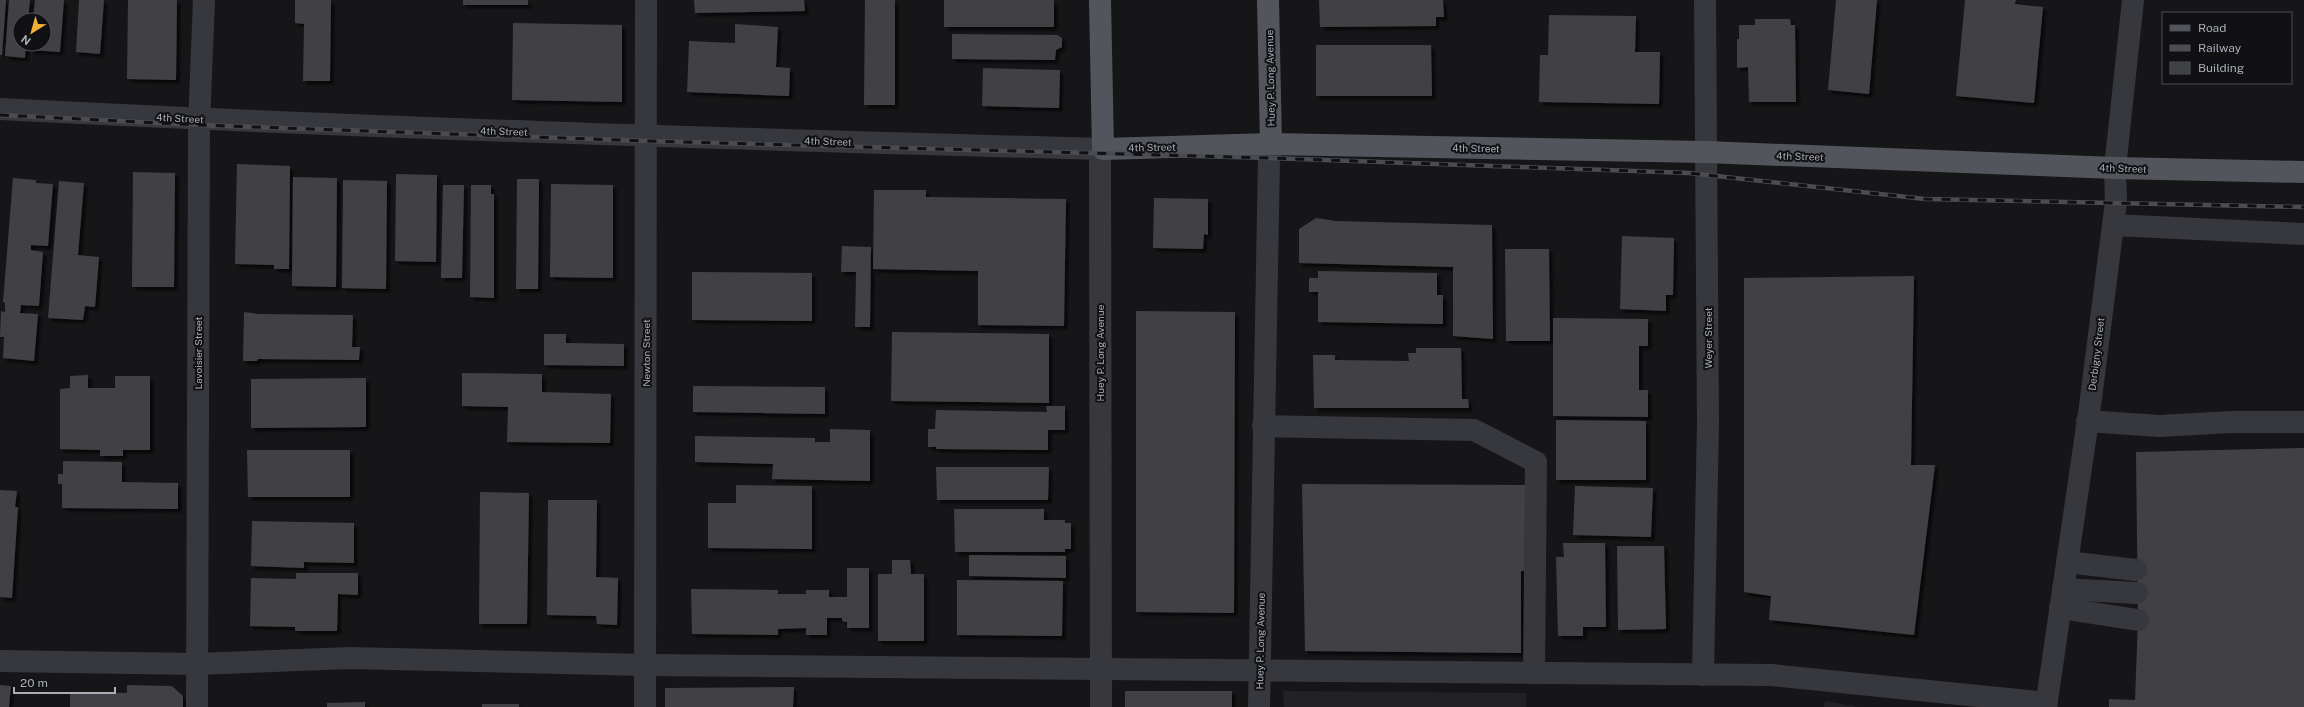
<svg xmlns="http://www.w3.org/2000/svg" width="2304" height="707" viewBox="0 0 2304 707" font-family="'Public Sans',sans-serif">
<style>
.built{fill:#222225}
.building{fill:#404145;filter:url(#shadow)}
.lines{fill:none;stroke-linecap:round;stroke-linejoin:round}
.minor{stroke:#37383d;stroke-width:22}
.major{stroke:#53555c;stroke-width:22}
.rail-casing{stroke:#4a4c52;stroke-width:4.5}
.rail{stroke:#111113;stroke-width:3;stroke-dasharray:9;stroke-linecap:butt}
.labels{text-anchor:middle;stroke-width:4;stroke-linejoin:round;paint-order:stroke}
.street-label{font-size:10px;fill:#a8adb8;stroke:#111113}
</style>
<defs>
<filter id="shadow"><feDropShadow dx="3.5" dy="3.5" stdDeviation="1" flood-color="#0009"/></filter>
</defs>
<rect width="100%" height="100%" fill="#161618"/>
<g class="built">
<path d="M1283,691L1526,693V707H1284Z"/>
<path d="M1825,701L1858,707H1824Z"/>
</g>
<g class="building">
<path d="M0,0H6L2,55H0Z"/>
<path d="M9,0H30L28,20H20V44H26L25,58L5,56Z"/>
<path d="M35,0H64L60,52L30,50L31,44H44V20H33Z"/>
<path d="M79,0H104L100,54L76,52Z"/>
<path d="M128,0H177L176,80L127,79Z"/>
<path d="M295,0H331L330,81H303L304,24L295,23Z"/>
<rect x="463" y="0" width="65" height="5"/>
<path d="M694,0H804L805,11L695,13Z"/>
<path d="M865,0H895V105H864Z"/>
<rect x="944" y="0" width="110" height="27"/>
<path d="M1319,0H1443L1444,17H1436V26L1320,27Z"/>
<path d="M1836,0H1877L1869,94L1828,90Z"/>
<path d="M1965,0H2016L2015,4L2043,7L2034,103L1956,96Z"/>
<path d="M1549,15L1636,16L1635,52H1660L1659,104L1539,102L1540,55H1548Z"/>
<path d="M1755,19H1790L1791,25H1795L1796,102H1749L1748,67L1737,68V39H1739V25H1755Z"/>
<path d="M513,23L622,25V102L512,100Z"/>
<path d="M735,24L778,27L776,67L790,68L789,96L687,92L689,41L735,43Z"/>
<path d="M952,34L1057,35L1062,38V47L1056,50L1055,60L952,59Z"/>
<path d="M1316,45H1431L1432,96H1316Z"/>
<path d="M983,68L1060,70L1059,108L982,106Z"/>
<path d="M237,164L290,166L289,269H274V265L235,264Z"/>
<path d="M133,172L175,173L174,287H132Z"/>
<path d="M396,174L437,175L436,262L395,261Z"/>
<path d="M293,177L337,178L336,287L292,286Z"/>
<path d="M13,178L36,180V183L53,184L48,246L31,245V250L43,252L39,306L21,305L20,313L38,314L34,361L3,358L4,337H0L1,311L5,312V303L3,302Z"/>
<path d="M517,179H539L538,289H516Z"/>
<path d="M343,180L387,181L386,289L342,288Z"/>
<path d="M59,181L84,183L78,255L99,257L95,307L85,306L83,320L48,318Z"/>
<path d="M551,184L613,185V278L550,277Z"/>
<path d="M443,185H464L462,278H441Z"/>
<path d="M471,185H491V194H494V298L470,297Z"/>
<path d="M874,190H926V197L1066,199L1064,326L978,325V271L873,269Z"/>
<path d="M1154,198L1208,199V235L1204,234L1203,249L1153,248Z"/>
<path d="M1316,218L1336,221L1492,225L1493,339L1453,336V267L1299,263V229Z"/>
<path d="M1622,236L1674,238L1673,295H1666V311L1620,309Z"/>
<path d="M842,246L871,247L870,327H855L856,272H841Z"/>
<path d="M1505,249H1549L1550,341H1506Z"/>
<path d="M1318,271L1437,273V295H1443V324L1318,322V292H1309V278H1318Z"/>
<path d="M692,272L812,273V321L692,320Z"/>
<path d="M1914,276L1911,465H1935L1914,635L1769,620L1771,596L1744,592V278Z"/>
<path d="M1136,311L1235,312L1234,613L1136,612Z"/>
<path d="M244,312L258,314L353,315L352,347H360L359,360L258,359L257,361H243Z"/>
<path d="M1553,318L1648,319V346H1639V390H1648V417L1553,416Z"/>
<path d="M892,332L1049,334V403L891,401Z"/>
<path d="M544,334H566V343L624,344V366L544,365Z"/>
<path d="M1416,348H1461L1462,399H1468L1469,408H1314L1313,355H1335V360L1409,361L1408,353H1416Z"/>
<path d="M462,373L542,374V392L611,394L610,443L507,442L508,407L462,406Z"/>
<path d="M88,375V388H115V376H150V450H123V456H100V450L60,449V389L70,388V376Z"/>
<path d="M366,378V427L251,428V379Z"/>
<path d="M693,386L825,387V414L693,412Z"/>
<path d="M1046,406H1065V430H1048V450L936,449V447H928V429H935L936,410L1047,412Z"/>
<path d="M1556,420L1646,421V480H1556Z"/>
<path d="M830,429L870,430V481L772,479L773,464L695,462V436L815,438V442H830Z"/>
<path d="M2304,448V707H2109V699L2135,700L2138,620L2136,452Z"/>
<path d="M247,450H350V497H248Z"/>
<path d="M63,461L122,462V482L178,483V509L62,508V484H58V474H63Z"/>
<path d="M936,467H1049L1048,500H937Z"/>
<path d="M1302,484L1526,485L1530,571H1521V653L1305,651Z"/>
<path d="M736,485L812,486V549L708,548V503H736Z"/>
<path d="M1575,486L1653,488L1651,537L1573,535Z"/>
<path d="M0,490L17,491L15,507H18L12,598L0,597Z"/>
<path d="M480,492L529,493L527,624H479Z"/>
<path d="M548,500H597L596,577L618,578L617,625L597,624L596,616L547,615Z"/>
<path d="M954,509H1044V520H1065V523H1071V549H1065V552H955Z"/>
<path d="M252,521L354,523V563L304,562V568L251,566Z"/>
<path d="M1563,543H1605L1606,627H1583V636H1558L1556,557H1564Z"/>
<path d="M1617,546H1664L1666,629L1618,630Z"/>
<path d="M969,555L1066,556V578L969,576Z"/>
<path d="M892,560H910L911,574H924V641H878V574H892Z"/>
<path d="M847,568H869V628H847V622L842,621V618H827V635H806V628L778,629V635L692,634L691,589L778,590V594H806V590H829V597H847Z"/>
<path d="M296,573H358V595L338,594L337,631H295V627L250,626L251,578L296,579Z"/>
<path d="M957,580L1063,581L1062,636L957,635Z"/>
<path d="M0,685L11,686L9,707H0Z"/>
<path d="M127,685L172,686L183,696V707H70V692L127,693Z"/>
<path d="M794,687L793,707H665V688Z"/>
<rect x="1125" y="691" width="107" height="16"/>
<path d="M365,702V707H327V703Z"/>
<rect x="482" y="704" width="37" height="3"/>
</g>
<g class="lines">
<g class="minor">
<path d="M0,109C367,128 735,139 1103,149L1100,155L1101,707"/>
<path d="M2113,225L2304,234"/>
<path d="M2087,421L2159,426L2232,422H2304"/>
<path d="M1263,426L1474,430L1536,462L1534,673"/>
<path d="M2067,562L2136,570"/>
<path d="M2063,589L2137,593"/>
<path d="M2060,608L2138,620"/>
<path d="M0,661L197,664L350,658L646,665L1771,675L2047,703"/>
<path d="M1703,675L1708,423L1705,0"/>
<path d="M197,707L199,125L204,0"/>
<path d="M645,707L646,0"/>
<path d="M1259,707L1269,158L1271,144"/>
<path d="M2046,707L2090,406L2113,225L2116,202L2115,168L2133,0"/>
</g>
<g class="major">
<path d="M1100,0L1103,149L1271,144L1706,152L2115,168L2304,172"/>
<path d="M1268,0L1271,144"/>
</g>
<g class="rail-casing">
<path id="rail" d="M0,115L199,125L647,141L1269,158L1689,173L1925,199L2304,207"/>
</g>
<use href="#rail" class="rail"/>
</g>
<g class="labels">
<g class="street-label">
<text transform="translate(1270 78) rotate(-91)" y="4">Huey P. Long Avenue</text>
<text transform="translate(180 118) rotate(3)" y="4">4th Street</text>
<text transform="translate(504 131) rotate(2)" y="4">4th Street</text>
<text transform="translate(828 141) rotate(2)" y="4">4th Street</text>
<text transform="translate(1152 147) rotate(-1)" y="4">4th Street</text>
<text transform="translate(1476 148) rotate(1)" y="4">4th Street</text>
<text transform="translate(1800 156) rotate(2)" y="4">4th Street</text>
<text transform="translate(2123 168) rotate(2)" y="4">4th Street</text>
<text transform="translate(1708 338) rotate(-90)" y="4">Weyer Street</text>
<text transform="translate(198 353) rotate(-90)" y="4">Lavoisier Street</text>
<text transform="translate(646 353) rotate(-90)" y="4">Newton Street</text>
<text transform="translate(1100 353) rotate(-90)" y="4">Huey P. Long Avenue</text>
<text transform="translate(2096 354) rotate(-83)" y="4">Derbigny Street</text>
<text transform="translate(1260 641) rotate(-89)" y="4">Huey P. Long Avenue</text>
</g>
</g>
<rect x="2162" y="12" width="130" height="72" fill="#111113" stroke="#4d4f55"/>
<rect x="2170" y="25" width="20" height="6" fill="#53555c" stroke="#4d4f55"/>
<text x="2198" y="32" font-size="12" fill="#a8adb8">Road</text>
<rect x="2170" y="45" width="20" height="6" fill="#4a4c52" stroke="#4d4f55"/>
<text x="2198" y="52" font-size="12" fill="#a8adb8">Railway</text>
<rect x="2170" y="62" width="20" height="12" fill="#404145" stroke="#4d4f55"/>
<text x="2198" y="72" font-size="12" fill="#a8adb8">Building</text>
<g transform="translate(32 32) rotate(217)"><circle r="19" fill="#111113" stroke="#4d4f55"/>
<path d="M0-3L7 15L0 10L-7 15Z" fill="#f2b134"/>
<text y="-6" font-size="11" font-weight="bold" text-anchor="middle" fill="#a8adb8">N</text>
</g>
<path d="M14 687v6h101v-6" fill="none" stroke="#a8adb8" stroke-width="2"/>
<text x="20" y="687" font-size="12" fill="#a8adb8" stroke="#111113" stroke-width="3" paint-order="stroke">20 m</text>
</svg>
